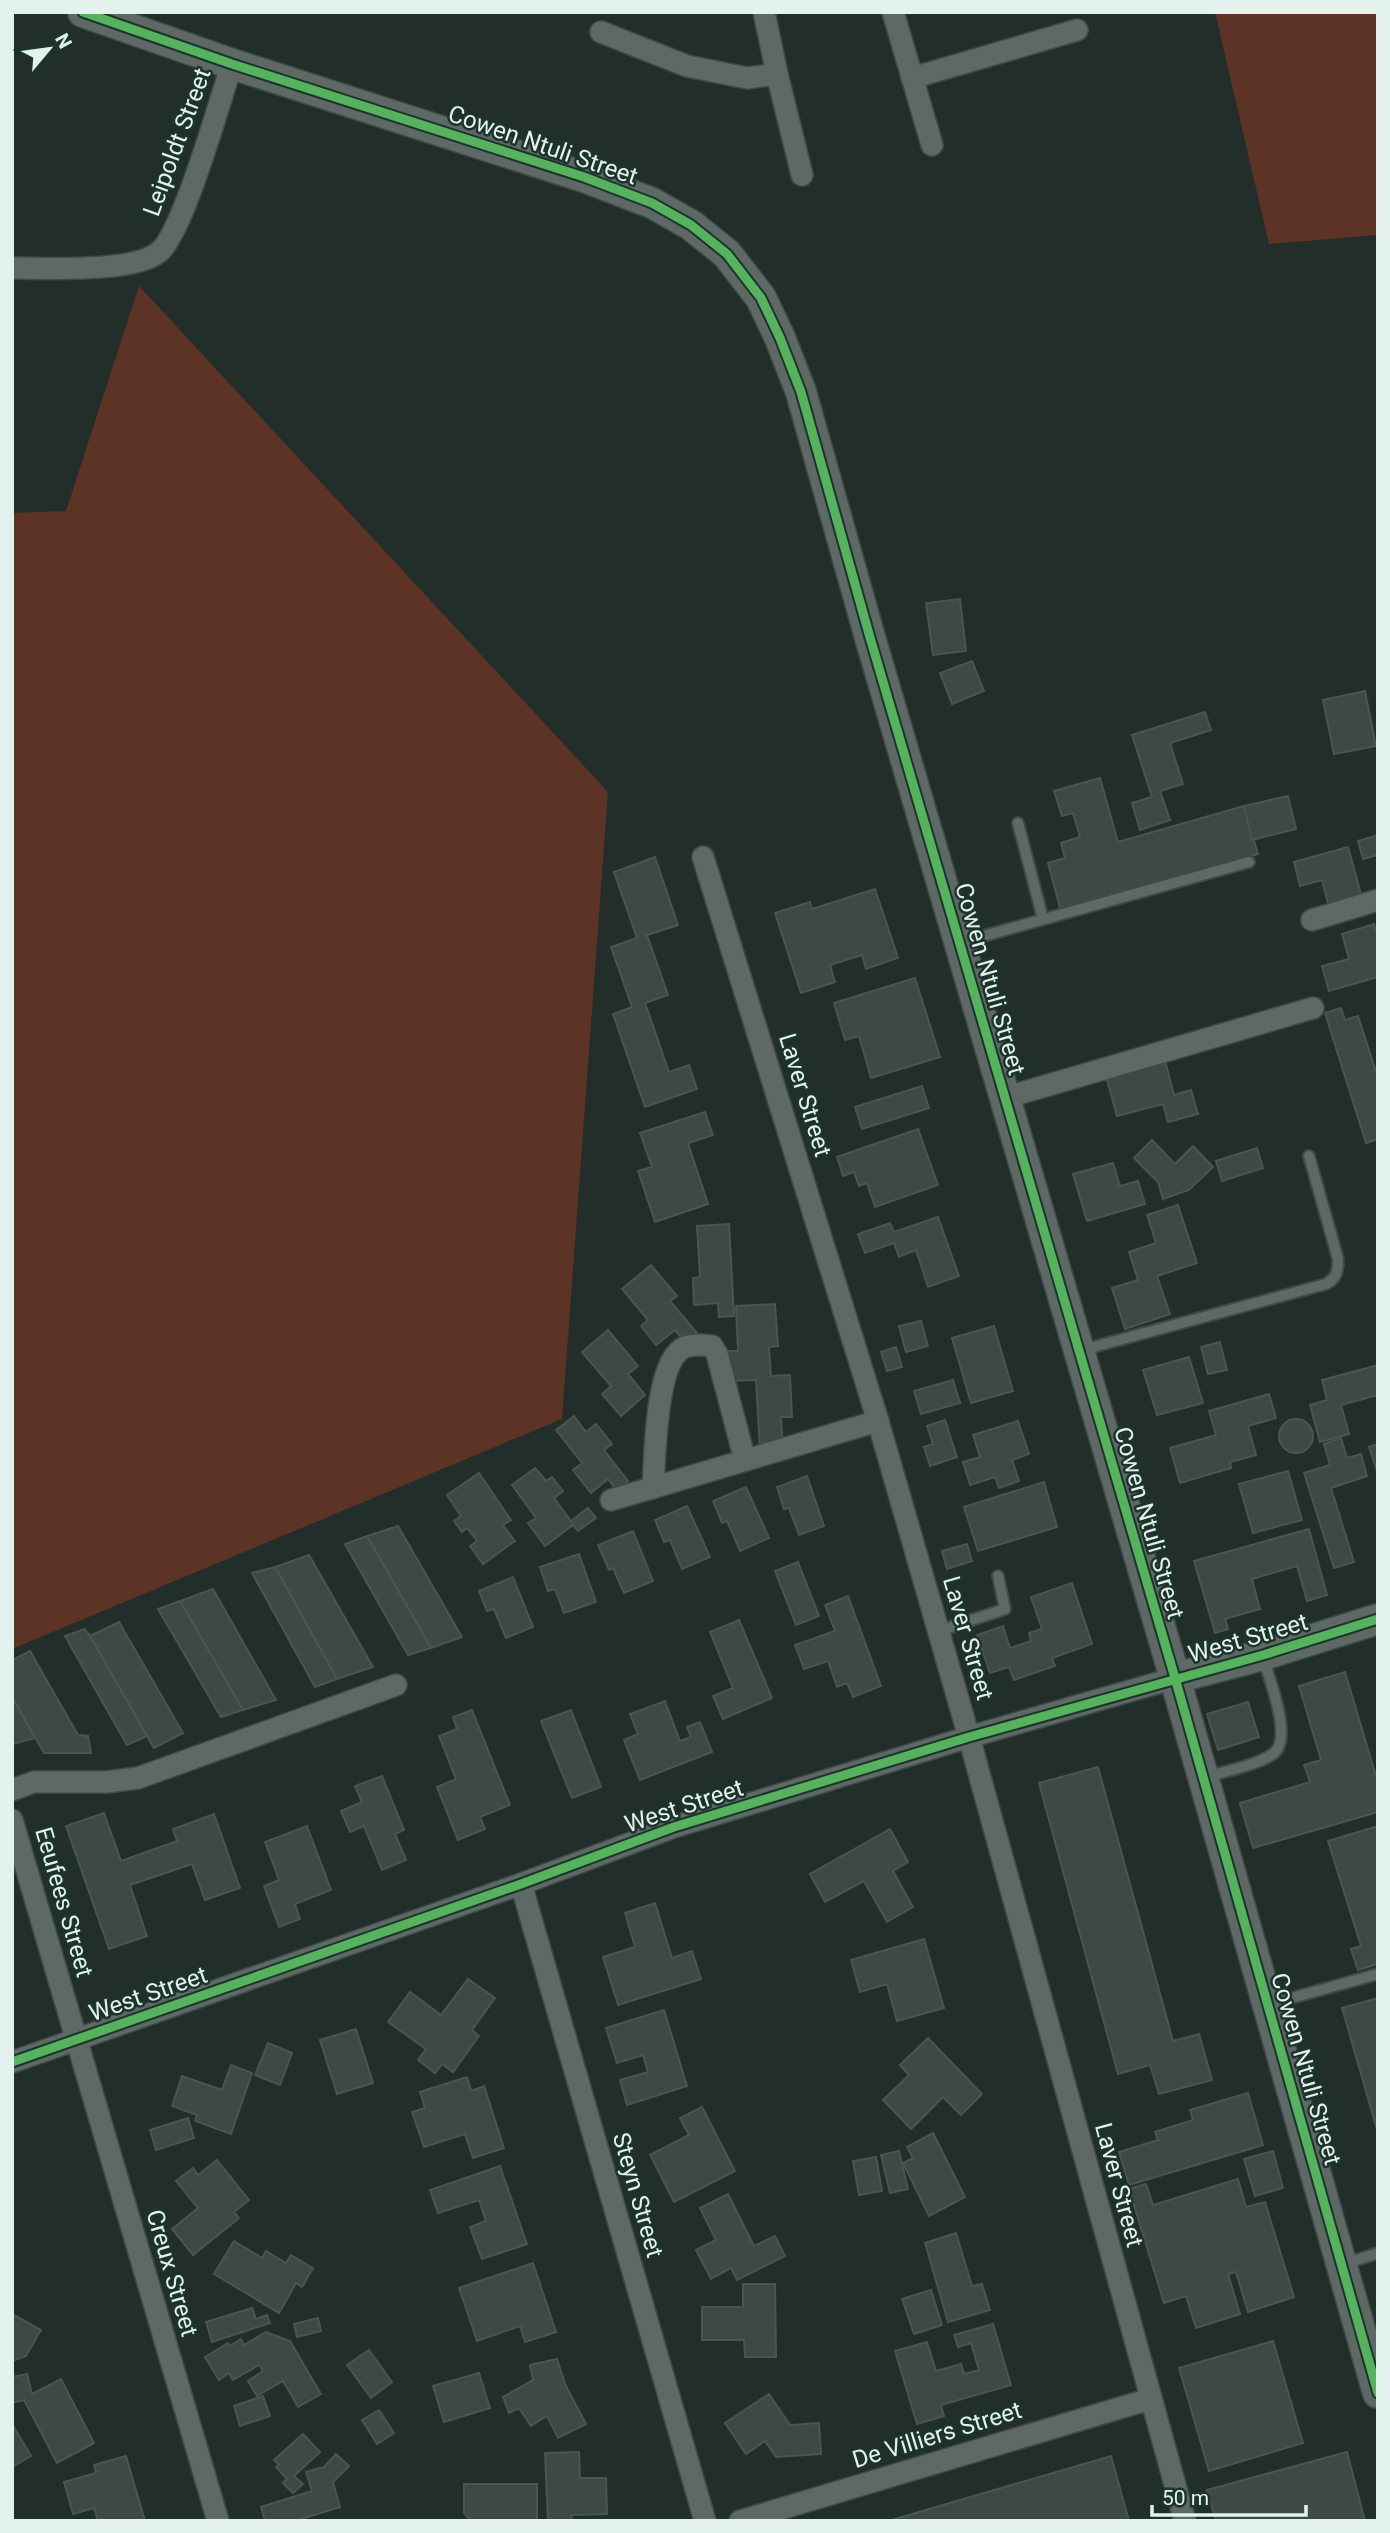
<svg xmlns="http://www.w3.org/2000/svg" width="1390" height="2533" viewBox="0 0 1390 2533" font-family="Roboto,sans-serif">
<style>
.green{fill:#5d3326}
.building{fill:#3e4845;stroke:#4a5551;stroke-width:2}
.lines{fill:none;stroke-linecap:round;stroke-linejoin:round}
.lane-casing{stroke:#3e4a46;stroke-width:14}
.street-casing{stroke:#3e4a46;stroke-width:24}
.secondary-casing{stroke:#3e4a46;stroke-width:33}
.lane{stroke:#5e6864;stroke-width:10}
.street{stroke:#5e6864;stroke-width:21}
.secondary{stroke:#5e6864;stroke-width:30}
.cycleway-casing{stroke:#1c342b;stroke-width:13}
.cycleway{stroke:#56b35d;stroke-width:9}
.labels{text-anchor:middle;stroke-width:5;stroke-linejoin:round;paint-order:stroke}
.street-label{font-size:24px;fill:#e3f2ec;stroke:#1c342b}
</style>
<rect width="100%" height="100%" fill="#222e2a"/>
<g class="green">
<path d="M1215,12H1378V235L1269,244Z"/>
<path d="M139,286L608,792L562,1419L12,1649V513L66,511Z"/>
</g>
<g class="building">
<path d="M960,599L966,651L933,655L926,603Z"/>
<path d="M972,661L984,691L952,704L940,673Z"/>
<path d="M1365,691L1376,746L1334,754L1323,700Z"/>
<path d="M1205,712L1211,730L1170,743L1183,784L1160,791L1170,820L1140,830L1132,803L1152,797L1132,735Z"/>
<path d="M1100,778L1118,842L1244,806L1258,854L1060,908L1048,863L1065,858L1061,843L1080,837L1073,813L1062,816L1054,791Z"/>
<path d="M1288,796L1296,829L1252,840L1244,806Z"/>
<path d="M1378,835V855L1363,859L1358,841Z"/>
<path d="M1348,847L1361,894L1328,903L1322,880L1300,886L1294,862Z"/>
<path d="M655,857L678,925L647,935L668,995L645,1003L669,1072L689,1065L697,1089L645,1107L613,1014L632,1007L611,947L637,938L614,872Z"/>
<path d="M875,889L898,958L866,969L862,955L830,965L835,982L801,993L775,913L810,902L812,909Z"/>
<path d="M1374,924L1378,936V977L1329,991L1322,966L1349,959L1342,934Z"/>
<path d="M915,978L940,1057L871,1078L859,1036L845,1040L834,1003Z"/>
<path d="M1341,1008L1345,1020L1358,1016L1378,1078V1139L1366,1143L1325,1013Z"/>
<path d="M1163,1053L1174,1095L1191,1090L1198,1114L1168,1122L1163,1104L1117,1116L1104,1069Z"/>
<path d="M922,1086L929,1108L862,1129L855,1107Z"/>
<path d="M705,1112L713,1135L688,1143L708,1204L655,1222L638,1171L652,1167L640,1133Z"/>
<path d="M918,1129L938,1185L875,1207L867,1183L859,1186L854,1172L843,1176L837,1157Z"/>
<path d="M1152,1140L1175,1164L1193,1146L1213,1167L1189,1190L1163,1199L1158,1182L1134,1158Z"/>
<path d="M1257,1148L1263,1168L1222,1181L1216,1161Z"/>
<path d="M1113,1163L1120,1186L1138,1181L1145,1204L1087,1221L1073,1174Z"/>
<path d="M1178,1205L1197,1263L1157,1276L1170,1314L1125,1329L1112,1288L1138,1280L1129,1252L1156,1243L1147,1215Z"/>
<path d="M938,1217L959,1276L928,1287L916,1250L899,1257L894,1243L865,1253L858,1234L890,1223L894,1232Z"/>
<path d="M729,1224L734,1316L719,1317L718,1303L694,1305L693,1278L700,1277L697,1226Z"/>
<path d="M651,1265L677,1296L670,1301L697,1333L686,1343L675,1330L656,1345L641,1326L648,1320L622,1289Z"/>
<path d="M775,1304L778,1346L769,1347L771,1376L790,1375L792,1417H781L783,1448L760,1449L756,1380L728,1381L726,1351H738L736,1306Z"/>
<path d="M921,1321L928,1346L906,1352L899,1326Z"/>
<path d="M994,1326L1013,1391L971,1403L952,1338Z"/>
<path d="M608,1330L638,1366L628,1374L645,1395L621,1416L602,1394L611,1386L582,1352Z"/>
<path d="M1220,1342L1227,1370L1208,1374L1201,1347Z"/>
<path d="M896,1347L902,1367L887,1371L881,1352Z"/>
<path d="M1189,1357L1203,1403L1157,1415L1143,1370Z"/>
<path d="M1378,1365V1395L1341,1405L1349,1434L1320,1442L1310,1405L1327,1400L1322,1380Z"/>
<path d="M953,1380L960,1403L921,1414L914,1391Z"/>
<path d="M1269,1394L1276,1418L1248,1426L1256,1455L1230,1462L1231,1468L1180,1483L1170,1448L1216,1435L1209,1411Z"/>
<path d="M574,1416L586,1432L596,1424L612,1444L604,1450L628,1481L617,1490L608,1479L591,1493L573,1470L582,1463L556,1430Z"/>
<circle cx="1296" cy="1436" r="17"/>
<path d="M945,1420L957,1457L930,1466L924,1447L933,1444L927,1426Z"/>
<path d="M1018,1421L1029,1454L1012,1460L1019,1481L999,1488L995,1477L970,1485L963,1462L980,1457L973,1435Z"/>
<path d="M1341,1438L1347,1458L1361,1454L1367,1476L1331,1488L1354,1562L1334,1568L1304,1473L1330,1465L1324,1444Z"/>
<path d="M1378,1444V1474L1369,1447Z"/>
<path d="M535,1468L546,1481L552,1477L563,1491L554,1498L571,1521L588,1508L596,1518L578,1531L573,1525L545,1546L528,1523L536,1518L512,1485Z"/>
<path d="M1288,1471L1302,1520L1253,1533L1239,1484Z"/>
<path d="M479,1473L511,1520L503,1525L515,1541L483,1564L470,1546L477,1541L467,1528L462,1532L454,1521L461,1516L447,1495Z"/>
<path d="M807,1476L824,1526L799,1535L789,1508L784,1509L777,1487Z"/>
<path d="M1044,1482L1057,1527L978,1551L964,1507Z"/>
<path d="M746,1487L769,1538L740,1551L727,1521L722,1523L713,1501Z"/>
<path d="M687,1506L710,1557L682,1569L670,1540L664,1542L655,1520Z"/>
<path d="M398,1526L462,1637L431,1648L367,1536Z"/>
<path d="M1309,1529L1327,1595L1307,1601L1297,1566L1252,1579L1260,1609L1225,1619L1228,1629L1215,1633L1194,1561Z"/>
<path d="M633,1531L653,1581L624,1593L613,1568L609,1570L598,1545Z"/>
<path d="M367,1536L431,1648L408,1655L345,1544Z"/>
<path d="M967,1544L972,1561L947,1569L942,1551Z"/>
<path d="M579,1554L596,1602L564,1613L555,1589L548,1591L540,1567Z"/>
<path d="M309,1555L373,1667L337,1679L275,1567Z"/>
<path d="M798,1562L819,1616L796,1625L775,1571Z"/>
<path d="M275,1567L337,1679L315,1687L252,1573Z"/>
<path d="M513,1577L533,1627L506,1638L494,1609L487,1611L479,1591Z"/>
<path d="M1072,1583L1092,1644L1052,1658L1055,1666L1014,1680L1009,1667L990,1673L977,1635L1003,1626L1010,1648L1031,1641L1029,1633L1042,1629L1031,1597Z"/>
<path d="M213,1589L276,1700L243,1710L180,1601Z"/>
<path d="M848,1596L881,1686L853,1697L847,1683L837,1687L828,1661L804,1669L795,1645L835,1631L825,1605Z"/>
<path d="M180,1601L243,1710L221,1717L158,1609Z"/>
<path d="M739,1620L772,1698L723,1719L713,1696L733,1688L710,1632Z"/>
<path d="M119,1622L183,1733L154,1748L90,1636Z"/>
<path d="M85,1629L90,1636L147,1736L127,1745L65,1636Z"/>
<path d="M30,1651L78,1735L88,1736L91,1753H44L12,1697V1660Z"/>
<path d="M1345,1672L1378,1783V1812L1253,1848L1240,1803L1310,1782L1304,1765L1321,1760L1299,1686Z"/>
<path d="M12,1697L35,1738L13,1744L12,1743Z"/>
<path d="M665,1701L680,1741L691,1737L687,1727L700,1722L712,1752L640,1780L624,1740L638,1734L630,1714Z"/>
<path d="M1248,1702L1259,1737L1218,1750L1207,1714Z"/>
<path d="M472,1710L510,1805L480,1817L485,1829L458,1840L437,1787L456,1779L439,1736L457,1729L453,1717Z"/>
<path d="M571,1710L601,1787L572,1798L541,1721Z"/>
<path d="M1098,1767L1173,2041L1199,2034L1212,2080L1159,2094L1150,2065L1118,2074L1039,1783Z"/>
<path d="M382,1776L404,1830L395,1834L406,1860L382,1870L364,1826L350,1832L341,1811L362,1802L355,1786Z"/>
<path d="M104,1813L121,1861L177,1841L173,1829L214,1814L240,1888L205,1900L192,1864L130,1885L147,1936L109,1949L66,1826Z"/>
<path d="M307,1826L331,1890L295,1904L300,1919L279,1927L264,1886L279,1880L265,1842Z"/>
<path d="M1378,1826V1964L1358,1970L1351,1949L1361,1946L1328,1841Z"/>
<path d="M890,1829L908,1862L893,1871L913,1907L887,1922L864,1881L825,1902L810,1874Z"/>
<path d="M655,1903L672,1958L692,1951L701,1979L618,2005L603,1957L635,1947L625,1913Z"/>
<path d="M924,1939L944,2008L897,2021L887,1984L860,1992L851,1960Z"/>
<path d="M468,1979L495,1998L472,2030L479,2036L453,2072L442,2064L435,2073L418,2060L426,2049L388,2022L410,1992L441,2015Z"/>
<path d="M1378,1998V2133L1342,2008Z"/>
<path d="M664,2010L687,2086L627,2105L620,2080L648,2072L643,2055L617,2063L606,2028Z"/>
<path d="M356,2029L373,2083L337,2094L320,2040Z"/>
<path d="M928,2038L982,2094L961,2115L943,2097L911,2129L883,2100L909,2075L900,2065Z"/>
<path d="M268,2043L292,2053L280,2085L255,2075Z"/>
<path d="M231,2065L252,2073L231,2134L195,2121L197,2115L172,2106L182,2076L222,2090Z"/>
<path d="M467,2077L471,2091L484,2086L504,2148L473,2158L465,2134L424,2147L412,2112L425,2108L420,2092Z"/>
<path d="M1248,2093L1263,2145L1129,2185L1119,2152L1158,2140L1155,2132L1193,2120L1190,2110Z"/>
<path d="M702,2107L735,2171L674,2202L650,2155L689,2135L680,2118Z"/>
<path d="M188,2118L194,2138L156,2150L150,2130Z"/>
<path d="M933,2133L965,2197L929,2216L903,2163L913,2158L907,2147Z"/>
<path d="M899,2151L908,2189L890,2193L881,2155Z"/>
<path d="M1273,2151L1283,2188L1255,2196L1244,2159Z"/>
<path d="M876,2157L882,2191L859,2195L853,2161Z"/>
<path d="M217,2160L249,2200L234,2212L239,2218L193,2255L172,2229L198,2208L176,2181L193,2168L198,2175Z"/>
<path d="M500,2166L527,2244L482,2259L470,2227L486,2221L479,2200L438,2213L430,2190Z"/>
<path d="M1238,2179L1246,2207L1265,2202L1294,2297L1248,2312L1236,2272L1228,2274L1240,2314L1196,2328L1186,2296L1164,2303L1129,2189L1146,2184L1153,2205Z"/>
<path d="M728,2194L754,2246L775,2236L785,2256L737,2280L731,2268L711,2279L696,2250L716,2240L700,2208Z"/>
<path d="M956,2233L972,2286L982,2284L990,2310L948,2322L925,2243Z"/>
<path d="M234,2241L262,2258L266,2251L286,2263L291,2255L313,2268L302,2287L296,2283L279,2313L214,2274Z"/>
<path d="M533,2263L556,2332L525,2342L520,2326L477,2341L459,2288Z"/>
<path d="M743,2284H775L776,2357H745L744,2340H702V2307H743Z"/>
<path d="M931,2290L942,2325L914,2334L902,2299Z"/>
<path d="M252,2308L256,2319L267,2315L270,2323L212,2342L206,2322Z"/>
<path d="M12,2314L41,2330L26,2356L12,2361Z"/>
<path d="M318,2318L321,2331L297,2337L294,2324Z"/>
<path d="M993,2324L1011,2385L941,2405L944,2416L917,2424L895,2351L927,2342L936,2371L961,2364L964,2374L979,2370L971,2343L958,2347L954,2335Z"/>
<path d="M266,2332L290,2341L321,2394L298,2407L283,2381L257,2396L248,2381L263,2371L259,2365L233,2380L229,2373L219,2380L205,2357L228,2343L230,2346L241,2339L244,2345Z"/>
<path d="M1273,2341L1303,2443L1209,2471L1179,2368Z"/>
<path d="M369,2350L392,2382L371,2398L347,2365Z"/>
<path d="M557,2359L565,2384L586,2424L558,2438L547,2416L531,2426L519,2408L509,2413L503,2397L533,2380L530,2365Z"/>
<path d="M479,2373L490,2408L444,2422L433,2386Z"/>
<path d="M27,2374L32,2394L61,2379L94,2443L57,2463L24,2400L12,2403V2377Z"/>
<path d="M769,2394L790,2425L819,2423L821,2454L776,2457L765,2441L746,2454L725,2423Z"/>
<path d="M263,2396L270,2416L240,2426L234,2406Z"/>
<path d="M379,2410L394,2433L377,2444L362,2420Z"/>
<path d="M12,2424L31,2456L12,2467Z"/>
<path d="M303,2434L320,2452L294,2476L303,2484L293,2493L283,2483L287,2479L276,2467L279,2465L274,2460Z"/>
<path d="M579,2452L580,2478H606L607,2514L571,2515L572,2521H548L545,2453Z"/>
<path d="M1347,2452L1365,2521H1216L1207,2490Z"/>
<path d="M336,2454L349,2466L333,2482L340,2507L295,2521H265L261,2507L312,2491L306,2472L324,2467Z"/>
<path d="M126,2456L145,2521H98L94,2508L73,2514L64,2482L96,2473L94,2465Z"/>
<path d="M1111,2456L1129,2521H888Z"/>
<path d="M464,2484H537V2521H471L464,2513Z"/>
</g>
<g class="lines">
<g class="lane-casing">
<g id="lane">
<path d="M1018,823L1043,919"/>
<path d="M962,942L1249,862"/>
<path d="M1082,1350L1326,1284C1337,1278 1338,1271 1338,1259L1309,1156"/>
<path d="M939,1631L1005,1609L998,1576"/>
<path d="M1206,1777C1225,1771 1259,1765 1274,1753C1293,1738 1269,1678 1263,1658"/>
<path d="M1270,2004L1378,1974"/>
<path d="M1344,2264L1378,2253"/>
</g>
</g>
<g class="street-casing">
<g id="street">
<path d="M764,12L777,74L802,175"/>
<path d="M893,12L932,145"/>
<path d="M601,32L687,66L747,78L777,74"/>
<path d="M912,78L1077,30"/>
<path d="M12,268C46,268 134,273 159,252C183,233 220,100 232,64"/>
<path d="M703,857L878,1421L969,1737L1185,2521"/>
<path d="M1312,920L1378,900"/>
<path d="M1004,1098L1313,1008"/>
<path d="M653,1488C655,1458 655,1359 685,1347C693,1344 704,1345 712,1346L717,1354L745,1460"/>
<path d="M611,1500L878,1421"/>
<path d="M12,1790L34,1782H107L138,1778L396,1685"/>
<path d="M12,1820L218,2521"/>
<path d="M521,1884L705,2521"/>
<path d="M12,2062L521,1884L674,1827L969,1737L1175,1678"/>
<path d="M740,2521L1150,2399"/>
</g>
</g>
<g class="secondary-casing">
<g id="secondary">
<path d="M83,12L232,64L584,177L652,203L691,225L727,254L761,298L780,338L801,392L869,634L1175,1678L1378,2393"/>
<path d="M1175,1678L1263,1655L1378,1619"/>
</g>
</g>
<use href="#lane" class="lane"/>
<use href="#street" class="street"/>
<use href="#secondary" class="secondary"/>
<g class="cycleway-casing">
<g id="cycleway">
<path d="M83,12L232,64L584,177L652,203L691,225L727,254L761,298L780,338L801,392L869,634L1175,1678L1378,2393"/>
<path d="M12,2062L521,1884L674,1827L969,1737L1263,1655L1378,1619"/>
</g>
</g>
<use href="#cycleway" class="cycleway"/>
</g>
<g class="labels">
<g class="street-label">
<text transform="translate(177 142) rotate(-70)" y="8">Leipoldt Street</text>
<text transform="translate(543 145) rotate(19)" y="8">Cowen Ntuli Street</text>
<text transform="translate(990 979) rotate(74)" y="8">Cowen Ntuli Street</text>
<text transform="translate(805 1095) rotate(73)" y="8">Laver Street</text>
<text transform="translate(1149 1523) rotate(74)" y="8">Cowen Ntuli Street</text>
<text transform="translate(968 1638) rotate(74)" y="8">Laver Street</text>
<text transform="translate(1248 1638) rotate(-16)" y="8">West Street</text>
<text transform="translate(684 1806) rotate(-18)" y="8">West Street</text>
<text transform="translate(64 1902) rotate(74)" y="8">Eeufees Street</text>
<text transform="translate(148 1994) rotate(-19)" y="8">West Street</text>
<text transform="translate(1306 2069) rotate(74)" y="8">Cowen Ntuli Street</text>
<text transform="translate(1119 2185) rotate(75)" y="8">Laver Street</text>
<text transform="translate(638 2195) rotate(74)" y="8">Steyn Street</text>
<text transform="translate(172 2273) rotate(74)" y="8">Creux Street</text>
<text transform="translate(937 2435) rotate(-17)" y="8">De Villiers Street</text>
</g>
</g>
<rect width="1390" height="2533" fill="none" stroke="#e3f2ec" stroke-width="28"/>
<g transform="translate(49 49) rotate(61)" stroke="#1c342b" stroke-width="5" paint-order="stroke">
<path d="M0-5L12 26L0 18L-12 26Z" fill="#e3f2ec"/>
<text y="-10" font-size="19" font-weight="bold" text-anchor="middle" fill="#e3f2ec">N</text>
</g>
<path d="M1152 2505v10h154v-10" fill="none" stroke="#e3f2ec" stroke-width="3.5"/>
<text x="1162" y="2505" font-size="21" fill="#e3f2ec" stroke="#1c342b" stroke-width="5" paint-order="stroke">50 m</text>
</svg>
